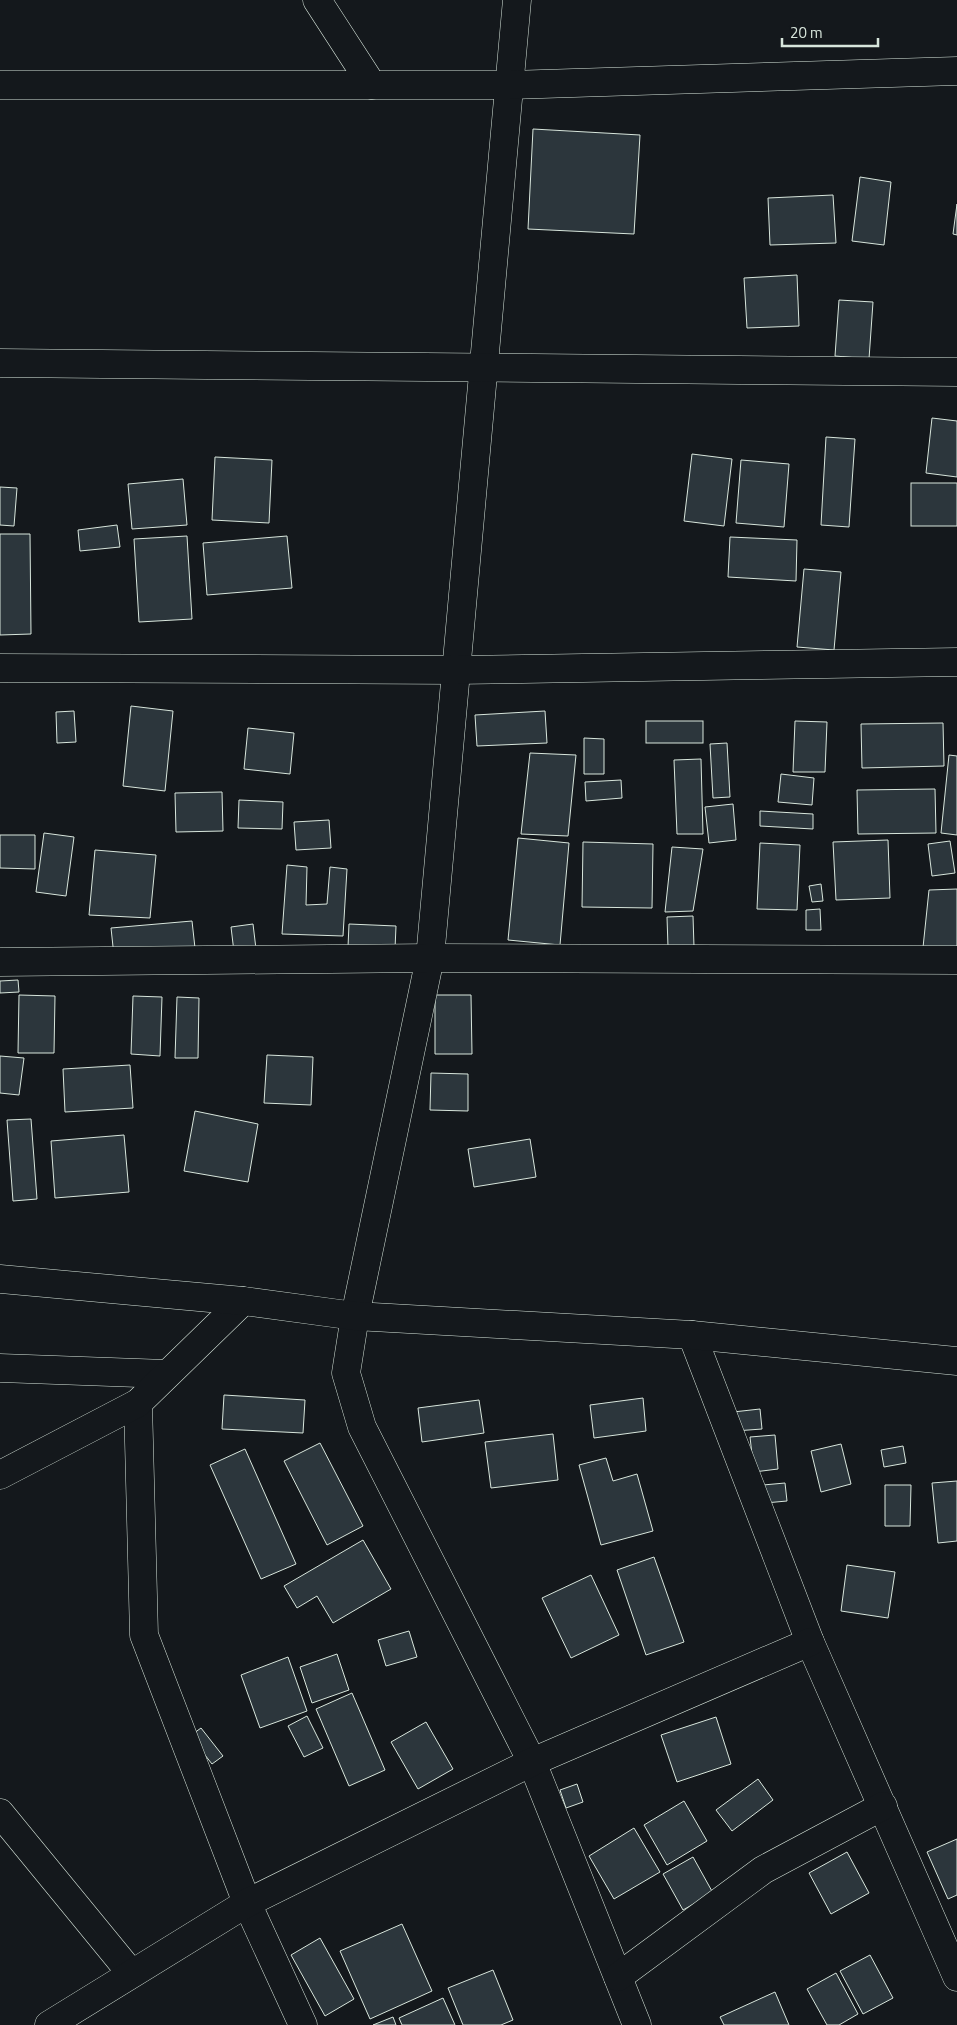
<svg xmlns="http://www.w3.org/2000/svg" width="957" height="2025" viewBox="0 0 957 2025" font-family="'Titillium Web',sans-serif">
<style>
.building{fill:#2c363c;stroke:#d8e6dc}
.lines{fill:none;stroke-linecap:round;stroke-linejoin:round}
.minor-casing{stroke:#d8e6dc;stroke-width:29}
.highway-casing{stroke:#d8e6dc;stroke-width:29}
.minor{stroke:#14181c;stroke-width:28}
.highway{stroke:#14181c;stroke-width:28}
</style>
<rect width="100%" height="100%" fill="#14181c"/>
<g class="building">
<path d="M533,129L640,135L634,234L528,229Z"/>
<path d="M860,177L891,182L884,245L852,241Z"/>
<path d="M833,195L836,243L770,245L768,198Z"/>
<path d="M957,204V235L953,234Z"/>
<path d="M797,275L799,326L747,328L744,278Z"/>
<path d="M839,300L873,302L869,359L835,356Z"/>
<path d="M932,418L957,421V477L926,473Z"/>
<path d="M826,437L855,439L849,527L821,525Z"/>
<path d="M692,454L732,459L724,526L684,521Z"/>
<path d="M215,457L272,460L269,523L212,520Z"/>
<path d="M741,460L789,464L784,527L736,523Z"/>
<path d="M183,479L187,525L132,529L128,484Z"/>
<rect x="911" y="483" width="46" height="43"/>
<path d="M0,487L17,488L14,526L0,525Z"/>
<path d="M117,525L120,547L80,551L78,530Z"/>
<path d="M0,534H30L31,634L0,635Z"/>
<path d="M187,536L192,619L139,622L134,539Z"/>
<path d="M287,536L292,588L207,595L203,543Z"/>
<path d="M730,537L797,540L796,581L728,577Z"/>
<path d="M804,569L841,572L834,650L797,647Z"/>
<path d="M131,706L173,711L165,791L123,786Z"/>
<path d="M74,711L76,742L57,743L56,712Z"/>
<path d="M545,711L547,743L477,746L475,715Z"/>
<rect x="646" y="721" width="57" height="22"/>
<path d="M795,721L827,722L825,772H793Z"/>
<path d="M943,723L944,766L862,768L861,724Z"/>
<path d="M248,728L294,733L290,774L244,769Z"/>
<path d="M584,738L604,739V774H584Z"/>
<path d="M727,743L730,797L713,798L710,744Z"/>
<path d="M530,753L576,755L568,836L521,834Z"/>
<path d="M949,755L957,756V835L941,833Z"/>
<path d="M701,759L703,834H677L674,760Z"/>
<path d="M781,774L814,778L812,805L778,802Z"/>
<path d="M621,780L622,798L586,801L585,782Z"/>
<path d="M935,789L936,833L858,834L857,790Z"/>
<path d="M222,792L223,831L176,832L175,793Z"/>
<path d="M239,800L283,802L282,829L238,828Z"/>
<path d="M733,804L736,840L709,843L705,807Z"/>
<path d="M760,811L813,814V829L760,826Z"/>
<path d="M329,820L331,848L296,850L294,822Z"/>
<path d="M44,833L74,837L66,896L36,892Z"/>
<path d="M0,835H35V869L0,868Z"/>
<path d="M518,838L569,843L560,945L508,940Z"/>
<path d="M888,840L890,898L836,900L833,842Z"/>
<path d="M950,841L955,873L932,876L928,844Z"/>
<path d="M583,842L653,844L652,908L582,907Z"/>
<path d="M760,843L800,845L797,910L757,909Z"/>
<path d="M672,847L703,849L693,911L665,912Z"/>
<path d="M95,850L156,855L150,918L89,915Z"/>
<path d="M287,865L307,867L306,905L327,904L330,867L347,869L343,936L282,934Z"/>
<path d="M821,884L823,901L812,902L809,886Z"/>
<path d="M957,889V955L922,957L929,890Z"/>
<path d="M820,909L821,930H806V910Z"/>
<path d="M693,916L694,947H668L667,917Z"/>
<path d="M192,921L195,948L114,956L111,928Z"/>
<path d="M253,924L256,949L234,952L231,927Z"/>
<path d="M349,924L396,926L395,949L348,947Z"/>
<path d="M18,980L19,992L0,993V981Z"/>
<path d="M19,995L55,996L54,1053H18Z"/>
<path d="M435,995H471L472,1054H435Z"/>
<path d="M133,996L162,997L160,1056L131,1054Z"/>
<path d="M177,997L199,998L198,1058H175Z"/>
<path d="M267,1055L313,1057L311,1105L264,1103Z"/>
<path d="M0,1056L24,1058L19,1095L0,1093Z"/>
<path d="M130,1065L133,1108L65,1112L63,1069Z"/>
<path d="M431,1073L468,1074V1111L430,1110Z"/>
<path d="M195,1111L258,1124L248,1182L184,1171Z"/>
<path d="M31,1119L37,1199L13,1201L7,1120Z"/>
<path d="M124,1135L129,1192L55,1198L51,1141Z"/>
<path d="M530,1139L536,1177L474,1187L468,1149Z"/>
<path d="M224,1395L305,1400L303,1433L222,1429Z"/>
<path d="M643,1398L646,1431L594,1438L590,1405Z"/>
<path d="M479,1400L484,1433L422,1442L418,1408Z"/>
<path d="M760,1409L762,1429L735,1431L733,1412Z"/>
<path d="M553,1434L558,1480L491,1488L485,1442Z"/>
<path d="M775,1435L778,1469L754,1472L750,1437Z"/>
<path d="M320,1443L363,1526L327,1545L284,1461Z"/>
<path d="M841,1444L851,1484L821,1492L811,1451Z"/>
<path d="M903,1446L906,1463L884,1467L881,1450Z"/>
<path d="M245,1449L296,1564L261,1579L210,1465Z"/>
<path d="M606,1458L613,1481L637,1474L653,1531L601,1545L579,1465Z"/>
<path d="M957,1481V1541L938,1543L932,1483Z"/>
<path d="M785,1483L787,1501L765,1503L763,1485Z"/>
<path d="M885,1485H911L910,1526H885Z"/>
<path d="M363,1540L391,1589L333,1623L317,1596L297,1608L284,1586Z"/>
<path d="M654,1557L684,1642L646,1655L617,1570Z"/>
<path d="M847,1565L895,1572L888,1618L841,1611Z"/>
<path d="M591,1575L619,1635L571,1658L542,1598Z"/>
<path d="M409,1631L417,1657L386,1666L378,1640Z"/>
<path d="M337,1654L349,1690L312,1703L300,1667Z"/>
<path d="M288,1657L307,1711L260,1728L241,1675Z"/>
<path d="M352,1693L385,1770L349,1786L316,1709Z"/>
<path d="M307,1716L323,1748L304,1757L288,1726Z"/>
<path d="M716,1717L731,1764L677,1782L661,1735Z"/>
<path d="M426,1722L453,1769L418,1789L391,1742Z"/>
<path d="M201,1728L223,1756L212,1764L190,1736Z"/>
<path d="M758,1779L773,1800L732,1831L716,1810Z"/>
<path d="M577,1784L583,1802L566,1808L560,1790Z"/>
<path d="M684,1801L707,1841L667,1865L644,1825Z"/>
<path d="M634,1828L660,1872L614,1899L589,1856Z"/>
<path d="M957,1839V1895L948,1899L927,1852Z"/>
<path d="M847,1852L869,1893L831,1914L809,1873Z"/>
<path d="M693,1857L713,1893L683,1910L663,1874Z"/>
<path d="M402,1924L432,1991L370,2019L340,1951Z"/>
<path d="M320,1938L354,1999L325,2016L291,1955Z"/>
<path d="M870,1955L893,1998L863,2014L840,1971Z"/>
<path d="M493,1970L513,2020L501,2025H463L448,1988Z"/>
<path d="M836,1973L858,2014L839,2025H827L807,1989Z"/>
<path d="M775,1992L789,2025H724L720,2017Z"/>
<path d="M443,1998L455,2025H402L399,2018Z"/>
<path d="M393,2017L396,2025H373Z"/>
</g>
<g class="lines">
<g class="minor-casing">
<g id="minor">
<path d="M317,0L372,85"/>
<path d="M517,0L430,958L355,1316L346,1373L362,1427L532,1762L637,2025"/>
<path d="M0,85H510L957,71"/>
<path d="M0,363L957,372"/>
<path d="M0,668L456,670L957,662"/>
<path d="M0,962L430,958L957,960"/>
<path d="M692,1335L810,1642L957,1977"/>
<path d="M0,1368L166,1374"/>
<path d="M138,1403L144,1635L247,1903L303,2025"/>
<path d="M0,1475L138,1403L243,1301"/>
<path d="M0,1813L131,1973"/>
<path d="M618,1977L763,1870L883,1806"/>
<path d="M49,2025L247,1903L532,1762L810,1642"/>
</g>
</g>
<g class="highway-casing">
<path id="highway" d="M0,1279L243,1301L355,1316L692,1335L957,1361"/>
</g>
<use href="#minor" class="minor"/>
<use href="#highway" class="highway"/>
</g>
<path d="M782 38v8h96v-8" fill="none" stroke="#d8e6dc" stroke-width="2.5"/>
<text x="790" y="38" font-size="15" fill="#d8e6dc" stroke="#14181c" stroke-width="4" paint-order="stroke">20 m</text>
</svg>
